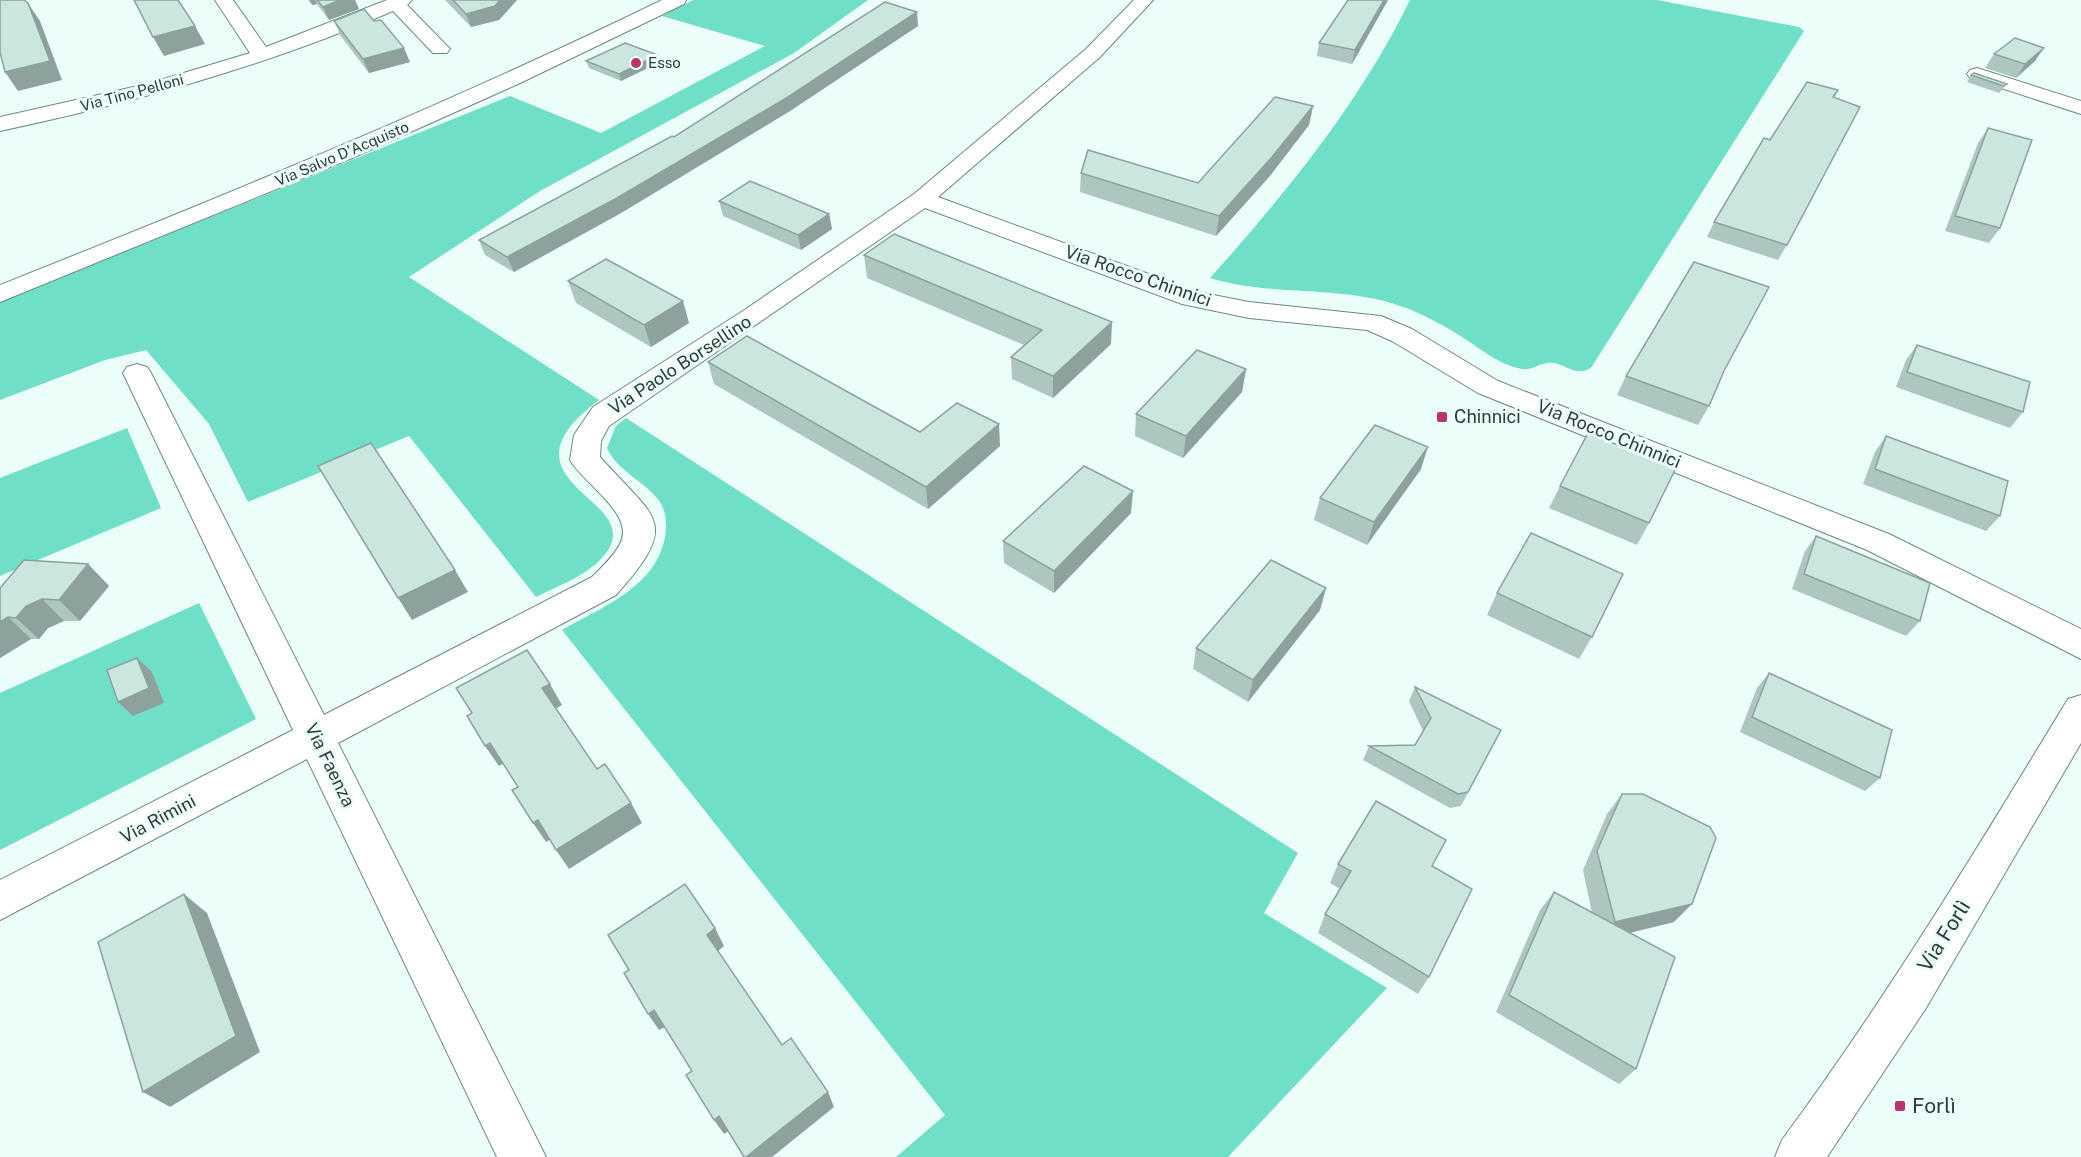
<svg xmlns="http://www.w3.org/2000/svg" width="2081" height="1157" viewBox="0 0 2081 1157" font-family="'Public Sans',sans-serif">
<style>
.green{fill:#6fdfc8}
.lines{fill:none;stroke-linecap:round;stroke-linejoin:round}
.street-casing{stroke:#6d8881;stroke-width:2}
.secondary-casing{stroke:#6d8881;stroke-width:2}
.street{fill:#fff;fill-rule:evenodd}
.secondary{fill:#fff;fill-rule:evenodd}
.wall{fill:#adc7c0}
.shaded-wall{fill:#8da29c}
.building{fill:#c9e7df;stroke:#8da29c;stroke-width:1.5}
.poi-dot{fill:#bc336f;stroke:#ecfefa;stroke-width:2}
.labels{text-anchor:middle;stroke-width:6;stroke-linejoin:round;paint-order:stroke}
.far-poi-label{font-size:15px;fill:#2f3b38;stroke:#ecfefa;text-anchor:start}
.far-street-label{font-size:15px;fill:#2f3b38;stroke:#ecfefa}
.street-label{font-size:18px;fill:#2f3b38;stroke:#ecfefa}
.poi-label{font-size:18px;fill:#2f3b38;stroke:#ecfefa;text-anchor:start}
.near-street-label{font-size:21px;fill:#2f3b38;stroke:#ecfefa}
.near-poi-label{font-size:21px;fill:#2f3b38;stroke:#ecfefa;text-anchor:start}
</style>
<rect width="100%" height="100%" fill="#ecfefa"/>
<g class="green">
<path d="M693,0H868L794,53L540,191L409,277L599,400C482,488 666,499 597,563C580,578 556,587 536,597L409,436L248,502L209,424L146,350L105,360L0,400V302L510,96L601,133L765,46L662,16Z"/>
<path d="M1410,0H1657L1799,27L1804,31L1591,368C1575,377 1568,365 1553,363C1541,361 1533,371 1522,369C1499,365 1481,349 1462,337C1445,326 1428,317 1409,309C1343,283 1275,298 1210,278C1286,193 1359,104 1410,0Z"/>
<path d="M626,418L1298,853L1264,913L1387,988L1228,1157H896L945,1115L562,630C604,606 661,585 666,530C667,517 664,505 655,496C640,479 616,469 607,448L616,426Z"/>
<path d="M127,428L161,508L0,576V478Z"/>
<path d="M199,603L256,719L0,850V693Z"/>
</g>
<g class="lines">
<g class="street-casing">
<g id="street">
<path d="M215,0H233L266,47L387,0H412L407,5L450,49L447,53H433L393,11C266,66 135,102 0,131V117L147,84L250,53Z"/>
<path d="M1134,0H1153L1100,57L938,197L1198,292L1249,302L1381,316L1412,329L1498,381L1889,534L2081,629V659L1867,550L1478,393L1392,341L1367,330L1249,318L1182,304L925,208L609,426L601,441L600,457C656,520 682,521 616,595L338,743L546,1157H497L307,759L0,920V880L293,730L123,373L127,367L137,364L147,367L151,373L324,715L592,577C602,567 613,557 620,544C636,515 584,484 570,460L574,435L593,407L746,309L914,194L1086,49Z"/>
<path d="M1977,68L2081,101V114L1970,78L1967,74L1970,70Z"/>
<path d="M2081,695V743L1926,1008L1827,1157H1775L1782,1140C1886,999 1977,849 2068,699Z"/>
</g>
</g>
<g class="secondary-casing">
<path id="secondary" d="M662,0H686L684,4L518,84L350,159L0,302V285C224,196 446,105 662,0Z"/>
</g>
<use href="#street" class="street"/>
<use href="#secondary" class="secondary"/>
</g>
<g class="wall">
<path d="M308,0H355L359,9L329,20L317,4L312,5Z"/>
<path d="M445,0H517L499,20L471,27Z"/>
<path d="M1388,0L1352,64L1317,56L1319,43Z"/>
<path d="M334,21H374L410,62L369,73L340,35Z"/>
<path d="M918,26L790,111L621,213L514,272L485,255L479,240L674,137Z"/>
<path d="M1994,54L2035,61L2016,78L1985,68Z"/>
<path d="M586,61L660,62L621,81L589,68Z"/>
<path d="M1971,75L2007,84L1999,93L1967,82Z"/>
<path d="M1838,90L1834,98L1787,245L1778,260L1707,237L1714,222L1770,140Z"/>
<path d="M1313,106L1309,125L1269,177L1216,236L1080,192L1081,173L1198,183Z"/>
<path d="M1988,128L2000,228L1989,243L1945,231L1978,143Z"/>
<path d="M719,201L829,214L832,229L801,250L723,216Z"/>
<path d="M864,255L1111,344L1053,398L1012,379L1011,357L1024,345L867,278Z"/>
<path d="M568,281L689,323L651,347L576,303Z"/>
<path d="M1917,345L2023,412L2010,428L1896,387L1906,360Z"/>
<path d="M708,362L920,432L1000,446L928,509L714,384Z"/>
<path d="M1246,369L1242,392L1183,458L1135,436L1136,414Z"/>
<path d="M1626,376L1709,406L1698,425L1617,395Z"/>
<path d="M1886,436L2000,516L1986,531L1863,484L1875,452Z"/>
<path d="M1421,469L1367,545L1314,520L1320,498Z"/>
<path d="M1560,486L1649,523L1637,545L1549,508Z"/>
<path d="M1131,513L1054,593L1004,563L1003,541Z"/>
<path d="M1816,536L1920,621L1906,636L1792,589L1805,551Z"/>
<path d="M88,564L109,586L80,621H64L48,628L39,639H31L0,658V588Z"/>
<path d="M1326,588L1320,610L1248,702L1193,669L1196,648Z"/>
<path d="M1497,593L1592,637L1579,659L1487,615Z"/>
<path d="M1769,673L1880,778L1865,791L1740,732L1757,688Z"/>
<path d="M1415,687L1501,730L1461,806L1450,808L1363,760L1369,746L1415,745L1423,731L1409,701Z"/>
<path d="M1622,794L1674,922L1630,933L1636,1069L1619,1084L1496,1012L1540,910L1554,892L1592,913L1583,870L1607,814Z"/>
<path d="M1338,864L1432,866L1429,977L1418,994L1318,933L1325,914L1340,889L1330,883Z"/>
</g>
<g class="shaded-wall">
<path d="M310,0H315L317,4L312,5Z"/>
<path d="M340,0H355L359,9L329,20L323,7Z"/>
<path d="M500,0H517L499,20L471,27L466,14Z"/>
<path d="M1384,0H1388L1352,64L1355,50Z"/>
<path d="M28,3L40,21L62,80L18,91L5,72Z"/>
<path d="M917,12L918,26L790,111L621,213L514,272L507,257Z"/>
<path d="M195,26L205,44L164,56L153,37Z"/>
<path d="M404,48L410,62L369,73L363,59Z"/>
<path d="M2044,48L2035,61L2016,78L2025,64Z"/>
<path d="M658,55L660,62L621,81L619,74Z"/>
<path d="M1313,106L1309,125L1269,177L1216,236L1219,216Z"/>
<path d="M829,214L832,229L801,250L798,235Z"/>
<path d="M683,301L689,323L651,347L644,325Z"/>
<path d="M1112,322L1111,344L1053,398V376Z"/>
<path d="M1246,369L1242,392L1183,458L1186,436Z"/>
<path d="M999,424L1000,446L928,509L926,487Z"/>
<path d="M1428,447L1421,469L1367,545L1374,522Z"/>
<path d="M1133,491L1131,513L1054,593V571Z"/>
<path d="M88,564L109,586L80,621L59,600Z"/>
<path d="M455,570L468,592L412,620L398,598Z"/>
<path d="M1326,588L1320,610L1248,702L1253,680Z"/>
<path d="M42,599L64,621L48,628L39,639L16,618L26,606Z"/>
<path d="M8,617L31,639L0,658V622Z"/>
<path d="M137,658L152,672L164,703L133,716L118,702Z"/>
<path d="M550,684L562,705L554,710L542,688Z"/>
<path d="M490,743L504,763L499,766L485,746Z"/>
<path d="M631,803L642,823L569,869L556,850Z"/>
<path d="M538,820L551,839L546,842L533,823Z"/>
<path d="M184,894L207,913L260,1052L170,1107L143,1092Z"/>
<path d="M1692,904L1674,922L1599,940L1615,922Z"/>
<path d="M715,928L724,946L716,953L707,935Z"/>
<path d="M654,1010L665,1027L659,1030L648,1014Z"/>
<path d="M828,1092L834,1107L772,1157H746Z"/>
<path d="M719,1116L729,1131L724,1134L714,1120Z"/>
</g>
<g class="building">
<path d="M0,0H24L28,3L50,61L5,72L0,52Z"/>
<path d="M134,0H178L195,26L153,37Z"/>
<path d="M317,0H340L323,7Z"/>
<path d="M453,0H500L495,6L466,14Z"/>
<path d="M1348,0H1384L1355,50L1319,43Z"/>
<path d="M885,2L917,12L788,97L617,198L507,257L479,240L672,136L674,137Z"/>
<path d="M364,9L374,21L381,20L404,48L363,59L334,21Z"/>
<path d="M2015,38L2044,48L2025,64L1994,54Z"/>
<path d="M625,43L658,55L619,74L586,61Z"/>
<path d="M1974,73L2007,84L2004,86L1971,75Z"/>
<path d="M1807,82L1838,90L1833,97L1860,107L1787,245L1714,222L1764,138L1770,140Z"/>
<path d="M1275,97L1313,106L1272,157L1219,216L1081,173L1088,150L1198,183Z"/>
<path d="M1988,128L2032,140L2000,228L1955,216Z"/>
<path d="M750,181L829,214L798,235L719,201Z"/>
<path d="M894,234L1112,322L1053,376L1011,357L1042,330L864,255Z"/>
<path d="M606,259L683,301L644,325L568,281Z"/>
<path d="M1694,262L1769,287L1724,371L1709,406L1626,376Z"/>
<path d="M747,336L920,432L957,403L999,424L926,487L708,362Z"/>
<path d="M1917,345L2030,382L2023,412L1907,372Z"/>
<path d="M1197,350L1246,369L1186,436L1136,414Z"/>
<path d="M1375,425L1428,447L1374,522L1320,498Z"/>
<path d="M1588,433L1676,468L1649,523L1560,486Z"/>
<path d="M1886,436L2008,481L2000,516L1875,469Z"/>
<path d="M371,443L455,570L398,598L318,466Z"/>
<path d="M1084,466L1133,491L1054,571L1003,541Z"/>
<path d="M1531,533L1623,574L1592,637L1497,593Z"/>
<path d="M1816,536L1930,583L1920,621L1804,574Z"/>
<path d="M24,560L88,564L59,600L42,599L26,606L16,618L8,617L0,622V588Z"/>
<path d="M1271,560L1326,588L1253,680L1196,648Z"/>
<path d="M527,650L550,684L542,688L597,769L605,764L631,803L556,850L538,820L533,823L512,790L518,787L490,743L485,746L467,716L472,713L456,688Z"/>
<path d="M137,658L149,688L118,702L107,670Z"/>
<path d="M1769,673L1892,730L1880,778L1752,717Z"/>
<path d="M1415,687L1501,730L1468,792L1458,794L1369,746L1415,745L1431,718Z"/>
<path d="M1622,794H1643L1710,827L1716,838L1692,904L1615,922L1597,851Z"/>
<path d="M1376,801L1446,840L1432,866L1472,889L1429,977L1325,914L1351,871L1338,864Z"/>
<path d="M685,884L715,928L707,935L782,1045L791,1038L828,1092L746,1157H744L719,1116L714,1120L686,1075L692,1071L654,1010L648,1014L624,973L629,970L608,935Z"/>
<path d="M1554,892L1675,957L1636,1069L1509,995Z"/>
<path d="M184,894L236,1036L143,1092L98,942Z"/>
</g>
<g class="poi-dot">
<circle cx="636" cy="63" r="6"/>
<rect x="1436" y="411" width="12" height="12" rx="3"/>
<rect x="1894" y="1100" width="12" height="12" rx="3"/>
</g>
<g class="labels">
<g class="far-poi-label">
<text x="648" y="68">Esso</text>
</g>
<g class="far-street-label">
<text transform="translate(132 93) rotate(-15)" y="5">Via Tino Pelloni</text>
<text transform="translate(342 154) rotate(-23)" y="5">Via Salvo D'Acquisto</text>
</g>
<g class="street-label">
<text transform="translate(1138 276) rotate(19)" y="6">Via Rocco Chinnici</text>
<text transform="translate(680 365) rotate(-33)" y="6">Via Paolo Borsellino</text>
<text transform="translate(1609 434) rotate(22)" y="6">Via Rocco Chinnici</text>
<text transform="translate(330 765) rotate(64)" y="6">Via Faenza</text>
<text transform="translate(158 819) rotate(-28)" y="6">Via Rimini</text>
</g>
<g class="poi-label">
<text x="1454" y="423">Chinnici</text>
</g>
<g class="near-street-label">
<text transform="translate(1944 936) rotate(-58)" y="7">Via Forlì</text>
</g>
<g class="near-poi-label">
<text x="1912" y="1113">Forlì</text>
</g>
</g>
</svg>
